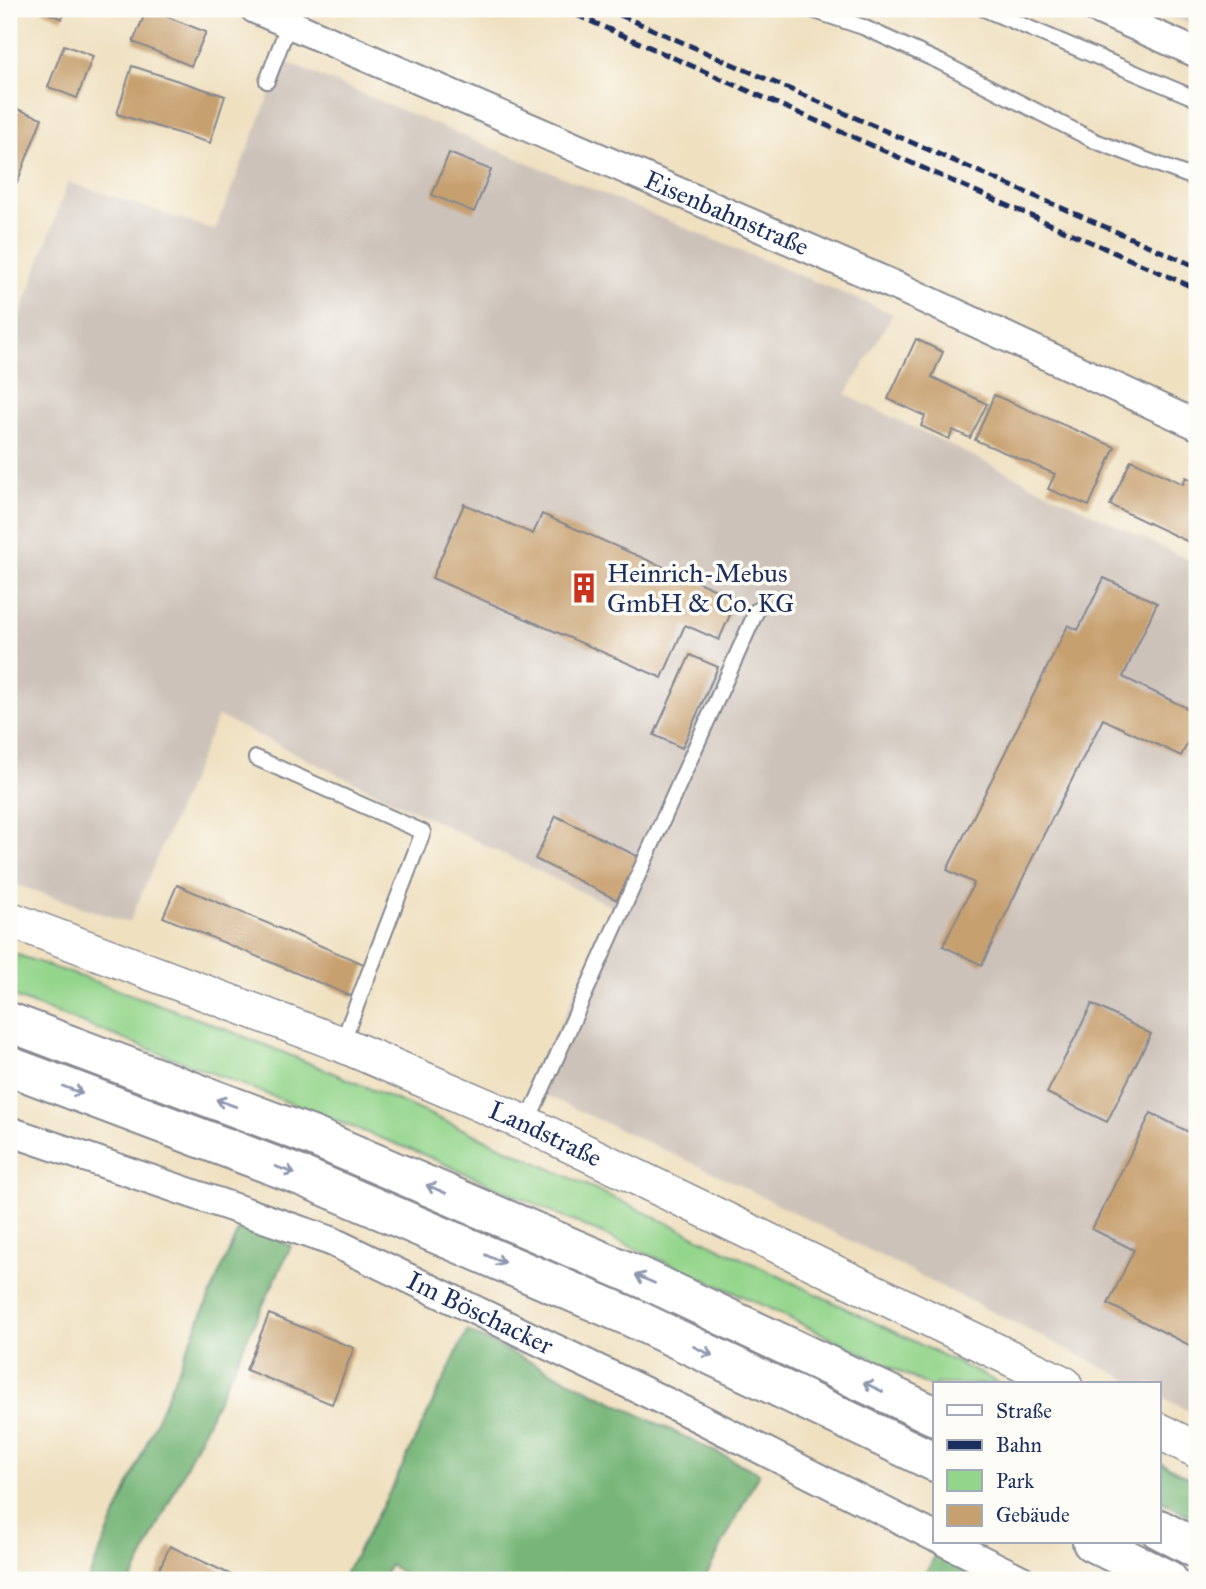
<svg xmlns="http://www.w3.org/2000/svg" width="1206" height="1589" viewBox="0 0 1206 1589" font-family="'IM FELL Great Primer',serif">
<style>
.industrial{fill:#cdc2b9}
.green{fill:#94d58c;stroke:#588275;stroke-width:2}
.forest{fill:#77b678;stroke:#49726b;stroke-width:2}
.building{fill:#c7a070}
.lines{fill:none;stroke-linecap:round;stroke-linejoin:round}
.service-casing{stroke:#85888f;stroke-width:18}
.minor-casing{stroke:#85888f;stroke-width:32}
.tertiary-casing{stroke:#85888f;stroke-width:38}
.trunk-casing{stroke:#85888f;stroke-width:42}
.service{stroke:#fff;stroke-width:14}
.minor{stroke:#fff;stroke-width:28}
.tertiary{stroke:#fff;stroke-width:35}
.trunk{stroke:#fff;stroke-width:38}
.rail{stroke:#1b2f5e;stroke-width:5;stroke-dasharray:10 5;stroke-linecap:butt}
.oneway{stroke:#8d97ae}
.labels{text-anchor:middle;stroke-width:7;stroke-linejoin:round;paint-order:stroke}
.street-label{font-size:26px;fill:#1b2f5e;stroke:#fdfcf7}
.poi-label{font-size:26px;fill:#1b2f5e;stroke:#fdfcf7;text-anchor:start}
</style>
<rect width="100%" height="100%" fill="#fdfcf7"/>
<filter id="ink" filterUnits="userSpaceOnUse"><feTurbulence type="fractalNoise" baseFrequency=".0143" numOctaves="2"/><feDisplacementMap in="SourceGraphic" scale="14" xChannelSelector="R" yChannelSelector="G"/><feConvolveMatrix kernelMatrix="1 2 1 2 8 2 1 2 1" color-interpolation-filters="sRGB"/></filter>
<filter id="wash" filterUnits="userSpaceOnUse"><feTurbulence type="fractalNoise" baseFrequency=".00686" numOctaves="4" result="noise"/><feDisplacementMap in="SourceGraphic" scale="28" xChannelSelector="R" yChannelSelector="G"/><feGaussianBlur stdDeviation="1.57" result="paint"/><feColorMatrix in="noise" values="0 0 0 0 0 0 0 0 0 0 0 0 0 0 0 0 0 1.4 0 .05"/><feComposite in="paint" operator="in"/></filter>
<g filter="url(#wash)">
<rect width="100%" height="100%" fill="#efe0c0"/>
<g class="industrial">
<path d="M1157,9H1197V27Z"/>
<path d="M283,61L893,314L846,395L1197,564V1415L1159,1396V1384H1136L727,1179L532,1089L613,907L218,716L129,923L9,882V347L68,182L215,230Z"/>
</g>
<path class="green" d="M9,952C96,982 184,1012 270,1047C518,1148 760,1266 1001,1384H935V1389L769,1308L420,1153L9,995Z"/>
<g class="forest">
<path d="M241,1223L291,1246L132,1580H88Z"/>
<path d="M467,1331L759,1473L704,1580H413L390,1565L381,1580H342L393,1486Z"/>
<path d="M1159,1462L1197,1482V1520L1159,1500Z"/>
<path d="M936,1554H937L984,1580H922Z"/>
</g>
<g id="blocks">
<g class="building">
<path d="M38,9H66L62,19Z"/>
<path d="M147,9L206,32L191,66L133,42Z"/>
<path d="M64,45L93,56L77,98L48,87Z"/>
<path d="M132,66L225,96L210,143L117,114Z"/>
<path d="M14,108L42,118L17,183L9,180V122Z"/>
<path d="M449,153L491,170L474,212L432,195Z"/>
<path d="M916,339L943,352L932,377L987,404L970,438L953,430L949,439L921,426L925,416L888,399Z"/>
<path d="M994,395L1115,447L1089,506L1048,489L1055,474L975,440Z"/>
<path d="M1131,460L1183,484L1186,477L1197,483V546L1110,505Z"/>
<path d="M464,504L533,534L542,514L737,599L719,640L685,625L662,678L432,578Z"/>
<path d="M1104,578L1157,603L1123,677L1197,713V724L1181,756L1103,719L1040,842L982,965L943,946L974,883L947,870L1068,625L1078,630Z"/>
<path d="M690,655L718,667L682,748L654,735Z"/>
<path d="M556,816L639,857L617,900L535,859Z"/>
<path d="M177,885L366,965L353,997L163,917Z"/>
<path d="M1092,1004L1151,1034L1107,1122L1047,1093Z"/>
<path d="M1151,1113L1197,1136V1349L1108,1304L1134,1250L1092,1229Z"/>
<path d="M269,1314L354,1348L332,1404L246,1370Z"/>
<path d="M170,1546L242,1580H154Z"/>
</g>
</g>
</g>
<g filter="url(#ink)">
<use href="#blocks" fill-opacity="0" stroke="#85888f" stroke-width="2"/>
<g class="lines">
<g class="service-casing">
<g id="service">
<path d="M809,9L863,27L940,62L1095,141L1197,179"/>
<path d="M984,9L1197,99"/>
<path d="M267,81L289,23"/>
<path d="M256,758L423,832L342,1043"/>
<path d="M527,1123L757,610"/>
</g>
</g>
<g class="minor-casing">
<g id="minor">
<path id="s1" d="M255,9L905,290L1197,425"/>
<path d="M1097,9L1197,53"/>
<path id="s2" d="M9,1131L331,1241L685,1411L935,1537"/>
<path d="M945,1542L1022,1580"/>
</g>
</g>
<g class="tertiary-casing">
<g id="tertiary">
<path id="s3" d="M9,919L341,1044L527,1124L1064,1384"/>
<path d="M1159,1431L1197,1450"/>
</g>
</g>
<g class="trunk-casing">
<g id="trunk">
<path d="M9,1022L314,1137L647,1280L935,1416"/>
<path d="M9,1066L301,1176L633,1318L935,1462"/>
<path d="M1159,1529L1197,1549"/>
<path d="M1092,1542L1168,1580"/>
</g>
</g>
<use href="#service" class="service"/>
<use href="#minor" class="minor"/>
<use href="#tertiary" class="tertiary"/>
<use href="#trunk" class="trunk"/>
<g class="rail">
<path d="M563,9L1197,289"/>
<path d="M606,9L1197,267"/>
</g>
</g>
<defs><path id="oneway-shaft" d="M-6 0H5M1.5-3L5.5 0L1.5 3" fill="none" stroke-width="1.6" stroke-linecap="round" stroke-linejoin="round" transform="scale(1.75)"/></defs>
<g class="oneway">
<use href="#oneway-shaft" transform="translate(73 1090) rotate(21)"/>
<use href="#oneway-shaft" transform="translate(226 1103) rotate(-160)"/>
<use href="#oneway-shaft" transform="translate(285 1170) rotate(21)"/>
<use href="#oneway-shaft" transform="translate(436 1189) rotate(-157)"/>
<use href="#oneway-shaft" transform="translate(495 1259) rotate(23)"/>
<use href="#oneway-shaft" transform="translate(645 1279) rotate(-156)"/>
<use href="#oneway-shaft" transform="translate(703 1351) rotate(25)"/>
<use href="#oneway-shaft" transform="translate(873 1387) rotate(-155)"/>
</g>
</g>
<defs>
<g id="building-bare" transform="scale(2.415)"><path d="M-4-6H4V6H1V3H-1V6H-4ZM-2.5-4.3h1.7v1.8h-1.7ZM.8-4.3h1.7v1.8H.8ZM-2.5-1h1.7V.8h-1.7ZM.8-1h1.7V.8H.8Z" fill="#c8321e" stroke="#fdfcf7" stroke-width="2.5" paint-order="stroke"/></g>
</defs>
<g fill-rule="evenodd">
<use href="#building-bare" x="584" y="588"/>
</g>
<g class="labels">
<g class="street-label">
<text dy="9" stroke="none"><textPath href="#s1" startOffset="514">Eisenbahnstraße</textPath></text>
<text dy="9" stroke="none"><textPath href="#s3" startOffset="578">Landstraße</textPath></text>
<text dy="9" stroke="none"><textPath href="#s2" startOffset="506">Im Böschacker</textPath></text>
</g>
<g class="poi-label">
<text x="607" y="582">Heinrich-Mebus<tspan x="607" dy="30">GmbH &amp; Co. KG</tspan></text>
</g>
</g>
<rect width="1206" height="1589" fill="none" stroke="#fdfcf7" stroke-width="35"/>
<rect x="933" y="1382" width="228" height="161" fill="#fdfcf7" stroke="#a3aaba" stroke-width="2"/>
<rect x="947" y="1405" width="35" height="10" fill="#ffffff" stroke="#a3aaba" stroke-width="2"/>
<text x="996" y="1418" font-size="21" fill="#1b2f5e">Straße</text>
<rect x="947" y="1440" width="35" height="10" fill="#1b2f5e" stroke="#a3aaba" stroke-width="2"/>
<text x="996" y="1452" font-size="21" fill="#1b2f5e">Bahn</text>
<rect x="947" y="1470" width="35" height="21" fill="#94d58c" stroke="#a3aaba" stroke-width="2"/>
<text x="996" y="1488" font-size="21" fill="#1b2f5e">Park</text>
<rect x="947" y="1505" width="35" height="21" fill="#c7a070" stroke="#a3aaba" stroke-width="2"/>
<text x="996" y="1522" font-size="21" fill="#1b2f5e">Gebäude</text>
</svg>
